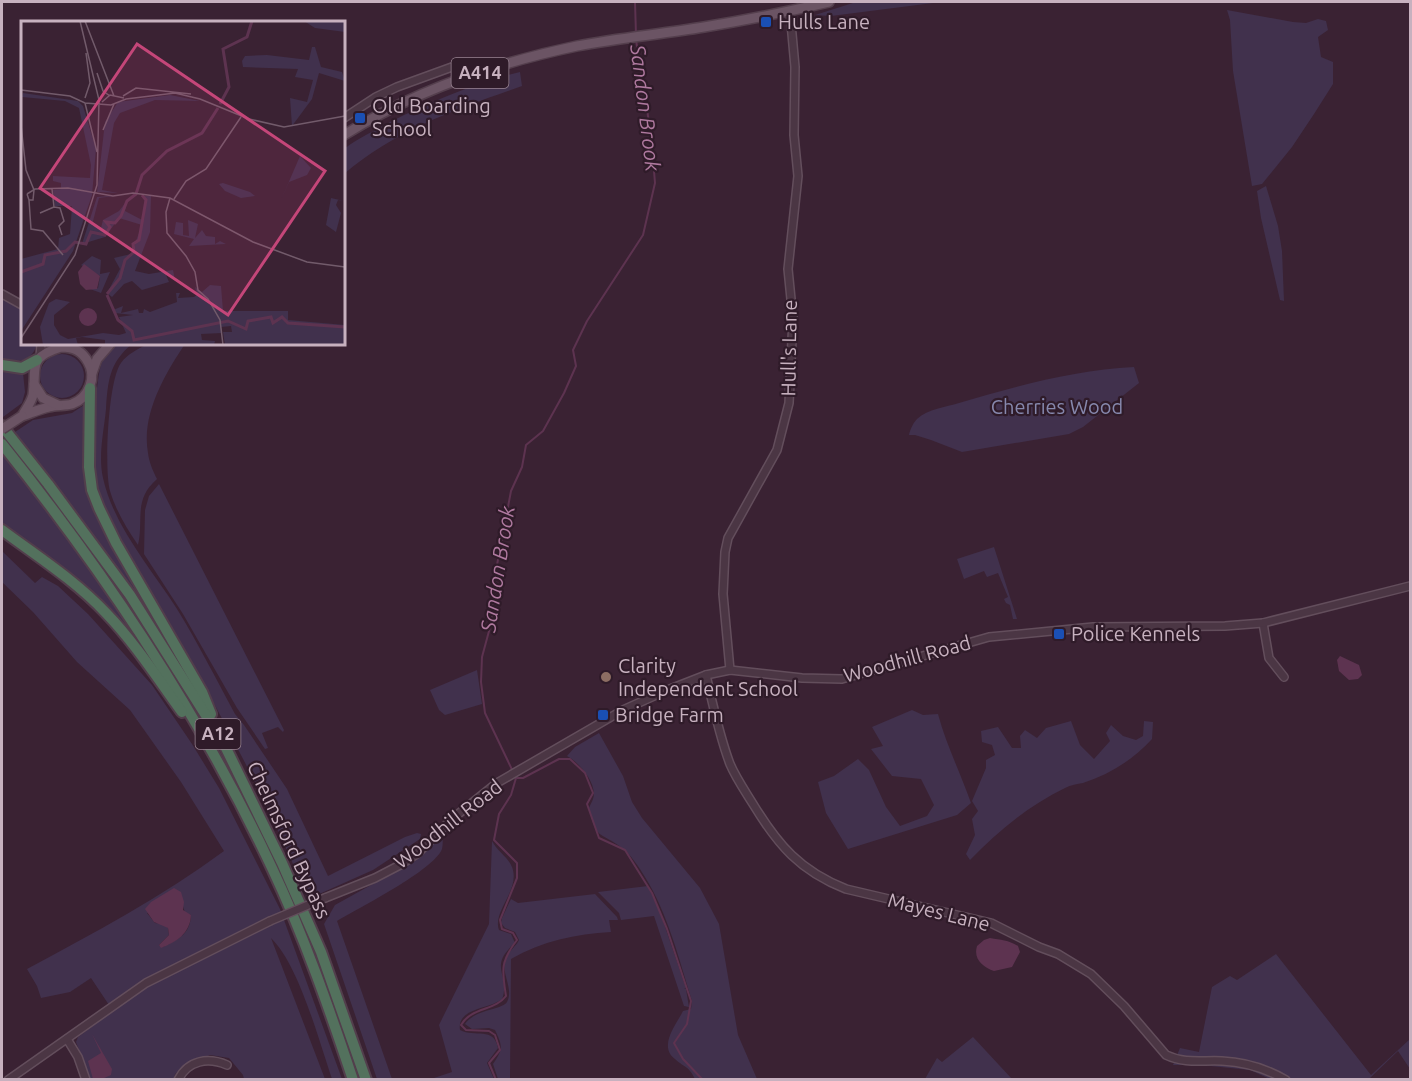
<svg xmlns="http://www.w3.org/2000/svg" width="1412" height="1081" viewBox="0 0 1412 1081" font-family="Ubuntu,sans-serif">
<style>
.green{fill:#41314d;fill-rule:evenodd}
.water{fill:#5d3350}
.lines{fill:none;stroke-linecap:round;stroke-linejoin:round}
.stream{stroke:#5d3350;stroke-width:2}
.minor-casing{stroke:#634e5c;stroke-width:10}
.major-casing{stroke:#543f4d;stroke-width:12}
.highway-casing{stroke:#523e4c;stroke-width:14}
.minor{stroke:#4b3644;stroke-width:7}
.major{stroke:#6b5464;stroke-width:9}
.highway{stroke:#53715d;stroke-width:10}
.minor-bridge-casing{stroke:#634e5c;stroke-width:10;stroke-linecap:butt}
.major-bridge-casing{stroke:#543f4d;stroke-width:12;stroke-linecap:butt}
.minor-bridge{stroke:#4b3644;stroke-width:7}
.major-bridge{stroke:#6b5464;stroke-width:9}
.transit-dot{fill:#1a4fb4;stroke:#2f1b29;stroke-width:2}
.education-dot{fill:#8d6e63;stroke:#2f1b29;stroke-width:2}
.labels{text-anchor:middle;stroke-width:4.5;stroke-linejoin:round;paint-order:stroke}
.shield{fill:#2f1b29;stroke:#998492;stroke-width:1.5}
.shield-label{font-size:18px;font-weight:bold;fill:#c7b1bf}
.poi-label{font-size:20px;fill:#c7b1bf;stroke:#2f1b29;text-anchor:start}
.street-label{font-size:20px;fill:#c7b1bf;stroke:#2f1b29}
.park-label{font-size:20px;fill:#8688ad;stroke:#2f1b29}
.water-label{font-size:21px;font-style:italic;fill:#af799f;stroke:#2f1b29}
.inset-river{fill:none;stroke:#5d3350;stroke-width:3}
.inset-road{fill:none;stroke:#725b6b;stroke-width:1.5}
.view{fill:#c44679;fill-opacity:0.15;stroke:#c44679;stroke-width:3}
.inset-edge{fill:none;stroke:#c7b1bf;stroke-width:3}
</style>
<rect width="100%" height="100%" fill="#3a2233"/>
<g class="green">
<path d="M856,2H941L831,16L815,15Z"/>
<path d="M1227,10L1293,22L1306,23L1318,19L1326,21L1328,30L1318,37L1321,57L1333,62V84L1314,114L1292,147L1262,184L1252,186L1233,71L1230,20Z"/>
<path d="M520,72L522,86C459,108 395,130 344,174V149C358,138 376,130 392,121C433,101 475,83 520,72Z"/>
<path d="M1266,186L1278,226L1282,251L1284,301L1280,300L1261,218L1257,191Z"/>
<path d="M2,297L22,309V344H37C32,362 17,364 2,358Z"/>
<path d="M115,344H132C109,363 108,381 106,409C104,431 98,455 103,478C114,527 151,568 177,609C198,643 216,679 235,714L244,725L287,789L328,876L405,837L417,833L421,834L420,839L373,870L308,899C273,814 230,731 185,651C156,600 116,549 99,492C89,458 92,422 97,388C98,380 99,370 102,362C105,354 110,349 115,344Z"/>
<path d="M147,344H185C165,374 141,414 148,453C149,462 153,471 157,479C133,500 144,519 138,545C127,529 116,511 110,491C104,470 108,380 121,363C127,354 139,349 147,344Z"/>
<circle cx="62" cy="376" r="22"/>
<path d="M1134,367L1139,383L1083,427L1069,434L962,452L931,440L915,435H909C910,430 913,423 917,419C928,409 946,407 959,403C1016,386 1075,370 1134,367Z"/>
<path d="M2,369L23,373L25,392L22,403L3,417Z"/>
<path d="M84,405L83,458L87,484L163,632L160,634L92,535L15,432L33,420L72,413Z"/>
<path d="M2,453L57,523L139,641L136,643L38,551L2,525Z"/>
<path d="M159,484L284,730L283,732L278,727L262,733L268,748L265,749L237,708L183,614L144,554L145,510L149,496Z"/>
<path d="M994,547L1017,619H1013L1010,605L1006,603L1004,599L1008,597L998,573L987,577L984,571L964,579L957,559Z"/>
<path d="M2,551L35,583L42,577L58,586L88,614L152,685L192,744L219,788L280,909L342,1079H332C319,1041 299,965 271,938L325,1079H244L243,1075L229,1058L210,1055L187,1064L175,1074L174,1079H90L76,1042L78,1037L113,1011L91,978L70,992L41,998L37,986L27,969C94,933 162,897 224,851L181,782L130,710L77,662L33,612L2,582ZM183,906L185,913L191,915C190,935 178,939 163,947L159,945L169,935L168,928L164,924L155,923L147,913Z"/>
<path d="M477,670L482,704L445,715L439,710L430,690Z"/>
<path d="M912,710L923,715L938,714C946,744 960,772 971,803L957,815L848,849L826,813L818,782L834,776L858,759L869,770L886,807L900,826L927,816L934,805L921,779L892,776L871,749L883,746L872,727Z"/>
<path d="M1071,721L1080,745L1094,759L1110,741L1106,733L1111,725L1123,736L1136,740L1143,736L1144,721L1153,722L1152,739C1133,760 1110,774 1083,783C1077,784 1071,785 1065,788C1028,806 998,831 970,860L966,854L975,835L972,819L978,811L972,801L986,768V760L995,755L992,745L982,742L981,731L998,727L1012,748H1021L1020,736L1025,730L1037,738L1046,728Z"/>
<path d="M599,733L623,776L632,802L642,818L700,888L719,924L738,1035L757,1079H695C688,1065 686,1069 675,1059C658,1046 676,1025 683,1011L691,1009L692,1001C680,962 668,914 645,877C639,867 631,855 622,848C600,831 596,841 589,808C590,805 592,802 593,799C598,784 579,762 567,756L575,747Z"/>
<path d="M442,835C443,839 443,844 442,849C434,870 359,908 337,921L392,1079H377L324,924L335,905L416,860Z"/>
<path d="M492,841C497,851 508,857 512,867C521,890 492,911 499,930L511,934L515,943C487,967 511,974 502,1000C498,1001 496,1003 493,1004C481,1009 457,1011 460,1030C475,1038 494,1026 498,1048L487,1063L494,1079H431L452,1072L439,1025L489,924Z"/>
<path d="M648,886L661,915L686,988L684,989H686L689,1007L684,1006L654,916L621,920L619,913L598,892Z"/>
<path d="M595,894L617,917L618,920H609L611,932C576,934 542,941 511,959L510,1079H498L493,1064C503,1049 503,1047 495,1030L489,1028L472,1029L465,1024C475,1009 502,1010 507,1002C514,989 501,973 505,960C507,952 516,947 519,940L515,932L505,928L501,923L502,918L511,899L518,903Z"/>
<path d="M1276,954L1371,1075L1410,1039V1069L1398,1051L1369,1079H1270L1250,1070L1201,1065H1173L1180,1048L1199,1052L1212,987L1230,976L1237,980Z"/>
<path d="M973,1037L1012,1079H925L937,1058L942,1062Z"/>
</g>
<g class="water">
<path d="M1340,656L1359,665L1362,675L1358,679L1349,680L1339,671L1337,660Z"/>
<path d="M174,888L181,892L184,902L183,910L191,915C190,934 176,942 161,948L159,945L169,935L168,928L154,922L145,909L151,902Z"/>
<path d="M990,938C1001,940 1008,940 1018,946L1020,952L1012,967L994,971C983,967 973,959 977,946L984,940Z"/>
<path d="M92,1034L112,1069L111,1075L102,1079H93L88,1061L101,1053Z"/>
</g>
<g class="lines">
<g class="stream">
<path d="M635,2L636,35"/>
<path d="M517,778H523L559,759H570L585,773L593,793L587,804L599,838L625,850L652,893L667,929L691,1001L687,1024L674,1043L683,1059L703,1080"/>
<path d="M496,1080L489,1063L500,1050L495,1035L489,1031L466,1030L461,1025C471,1007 495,1011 506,996C502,970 500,962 517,940L513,933L502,929L500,920L517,878V863L494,840L499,814L511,795L516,778L485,713L481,682L482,657L492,620L493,586L511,491L522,467L526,445L543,431L564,393L576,366L573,350L587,321L643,235L655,183L651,135L636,40"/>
</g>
<g class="minor-casing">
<g id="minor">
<path d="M344,118L376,97L397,87L452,67"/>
<path d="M2,294L22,305"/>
<path d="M40,357L41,344"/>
<path d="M1263,623L1269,658L1284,677"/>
<path d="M730,670L723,594L725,552L728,538L777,450L789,403L793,319L788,269L798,176L794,135L795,67L790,12"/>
<path d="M706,675C713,705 719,735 730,764C736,778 745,791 753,804C778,845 800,871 846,889L991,923L1039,947L1058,954L1091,974L1124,1006L1166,1055C1185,1064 1202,1060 1222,1061C1244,1062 1267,1069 1286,1080"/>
<path d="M325,898L375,878L400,865L418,853L452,819L497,783L623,710L665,691L706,675L730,670L802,678L842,679L989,637L1093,627L1225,626L1263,623L1410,586"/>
<path d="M67,1039L78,1057L86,1080"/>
<path d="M8,1080L146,983L270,921"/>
<path d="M178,1080C188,1060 208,1057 227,1065"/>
</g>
</g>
<g class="major-casing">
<g id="major">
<path d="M344,135C414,91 496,63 577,46C619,38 662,34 704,27C746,20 787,12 829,2"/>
<path d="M61,347C74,347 82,351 88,362C97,377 89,398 72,404C65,406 56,405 49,407C40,409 31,413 22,416C26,409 31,403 33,395C37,366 27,358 61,347Z"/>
<path d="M92,373L97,359L110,344"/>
<path d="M34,384L43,398L58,405"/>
</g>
</g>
<g class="highway-casing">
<g id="highway">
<path d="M2,365L22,368L37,360"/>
<path d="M90,388L89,467L92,490L99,508L116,543L202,692L211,714"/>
<path d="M2,426L48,484L130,595L224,744L282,863L321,952L366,1080"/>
<path d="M2,444C107,575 201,716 272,868C304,936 329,1008 353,1080"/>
<path d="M2,530C37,556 76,581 106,613C135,643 158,679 182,712"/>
</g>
</g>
<use href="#minor" class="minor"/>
<use href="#major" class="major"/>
<use href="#highway" class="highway"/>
<g class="minor-bridge-casing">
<path id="minor-bridge" d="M270,921L325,898"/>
</g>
<g class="major-bridge-casing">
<path id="major-bridge" d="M2,429L22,416"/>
</g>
<use href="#minor-bridge" class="minor-bridge"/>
<use href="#major-bridge" class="major-bridge"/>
</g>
<g class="transit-dot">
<rect x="760" y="16" width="12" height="12" rx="3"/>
<rect x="354" y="112" width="12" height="12" rx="3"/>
<rect x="1053" y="628" width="12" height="12" rx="3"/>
<rect x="597" y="709" width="12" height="12" rx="3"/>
</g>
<circle class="education-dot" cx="606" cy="677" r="6"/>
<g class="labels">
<g class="shield">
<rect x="451.5" y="58" width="57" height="30" rx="4.5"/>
<rect x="195.5" y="719" width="45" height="30" rx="4.5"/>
</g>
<g class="shield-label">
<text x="480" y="79">A414</text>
<text x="218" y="740">A12</text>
</g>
<g class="poi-label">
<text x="778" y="29">Hulls Lane</text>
<text x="372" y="113">Old Boarding<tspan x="372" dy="23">School</tspan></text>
<text x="1071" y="641">Police Kennels</text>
<text x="618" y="673">Clarity<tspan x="618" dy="23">Independent School</tspan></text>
<text x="615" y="722">Bridge Farm</text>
</g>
<g class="street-label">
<text transform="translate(789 348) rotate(-89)" y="7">Hull's Lane</text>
<text transform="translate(907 659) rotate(-15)" y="7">Woodhill Road</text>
<text transform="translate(448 824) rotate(-38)" y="7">Woodhill Road</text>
<text transform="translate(289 840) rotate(65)" y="7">Chelmsford Bypass</text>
<text transform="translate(939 912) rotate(14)" y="7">Mayes Lane</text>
</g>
<g class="park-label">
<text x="1057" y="414">Cherries Wood</text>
</g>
<g class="water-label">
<text transform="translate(645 108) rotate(83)" y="7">Sandon Brook</text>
<text transform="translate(498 569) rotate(-81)" y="7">Sandon Brook</text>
</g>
</g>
<g transform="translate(21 21)">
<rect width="324" height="324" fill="#3a2233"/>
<path d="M283,0H324V11L294,7ZM291,26H294L300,46L321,51L324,60L298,52L291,78L271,105L269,77L286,81L292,59L274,56L277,48L222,46L221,40L224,35L246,34L288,39ZM2,72L57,80L62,85L75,128L71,174L52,230L0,310V238L37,228L38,217L49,213L51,185H34L32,169L40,168V162L32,160V155L69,157L70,144L58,87L44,80L1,76ZM149,74L179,80L134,79L99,92L93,102L81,169L97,172L76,171L84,101L97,81ZM279,135L290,147L286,154L268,161L260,179ZM202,162L229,171L234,175L220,177L204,170L198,163ZM100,174L78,177L71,204L80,207L82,199L98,190L106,180L104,190L123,200L124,175H130L129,211L114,250L128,253L152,249L154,259L145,254L148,261L121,269L111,260L103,263L91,276L86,272L99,248L93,237L110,233L121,204L98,197L84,216L61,223L76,176ZM310,177L323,180L317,179L315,184L320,192L315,211L305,204ZM167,199L177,203L174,217L181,209L185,215L194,216V223L199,220L205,223L168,225L173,218L153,213L155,201L162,202V214L168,215ZM71,235L80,239L79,253L89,251L80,272L69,268L77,267L79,255L60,244ZM189,264L200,265L202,290H267V299L324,304V324H204L202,311H211L210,305L200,306L201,312L180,313L181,319L194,320L193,324H84V319L61,316L55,317L57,324H22L19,306L28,282L35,278L49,281L33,294V304L39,314L47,318L82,312L98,314L105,312L98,296L112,294L94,292L92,289L102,285L100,292L117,288L118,292H122L123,288L129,291L156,281L155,272H159L157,277L173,276L177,273L175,270L174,266L181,271Z" fill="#41314d"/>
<path d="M63,243L79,255L76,268L65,269L59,263L57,251ZM58 296a9 9 0 1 1 18 0a9 9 0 1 1-18 0Z" fill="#5d3350"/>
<path class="inset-river" d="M199,83L208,66L202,28L226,16L231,0M0,251L22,243L24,234L45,230L54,221L65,223L70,211L84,214L89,206L85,201L94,202L100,195L106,180L115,173L121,154L146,130L181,112L197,87M86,273L99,257L104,239L113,231L112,223L118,219L125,179L121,174M86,274L97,299L111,310L113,319L207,300L225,308L227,300L250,296L252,302L261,296L267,302L324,306"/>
<path class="inset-road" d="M64,0L93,75M76,52L82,70L89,75M0,69L49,75L64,82L90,84L105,78L154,72L179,78L228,98L263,106L324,95M102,75L115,67L170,73M64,77L69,62L65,32M81,81L89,74L103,77M64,82L76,131M0,104L5,149L13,169M82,109L93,83M6,173L14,168L47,167L92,175L112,172L149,177L232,221L286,241L324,246M6,173L8,179H12L13,169M149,177L145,191L146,212L165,235L174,251L177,269L187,278L199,299L202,324M153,178L165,160L185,148L220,96M8,179L10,208L22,210L42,234M33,186L39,187L43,200L38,205L41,214M19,192L33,186L31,168M0,317L54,234L76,164L78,79L59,0"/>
<path class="view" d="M116,23L304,150L207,294L19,167Z"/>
<rect width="324" height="324" class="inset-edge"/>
</g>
<rect width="1412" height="1081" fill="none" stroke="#c7b1bf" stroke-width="6"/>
</svg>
